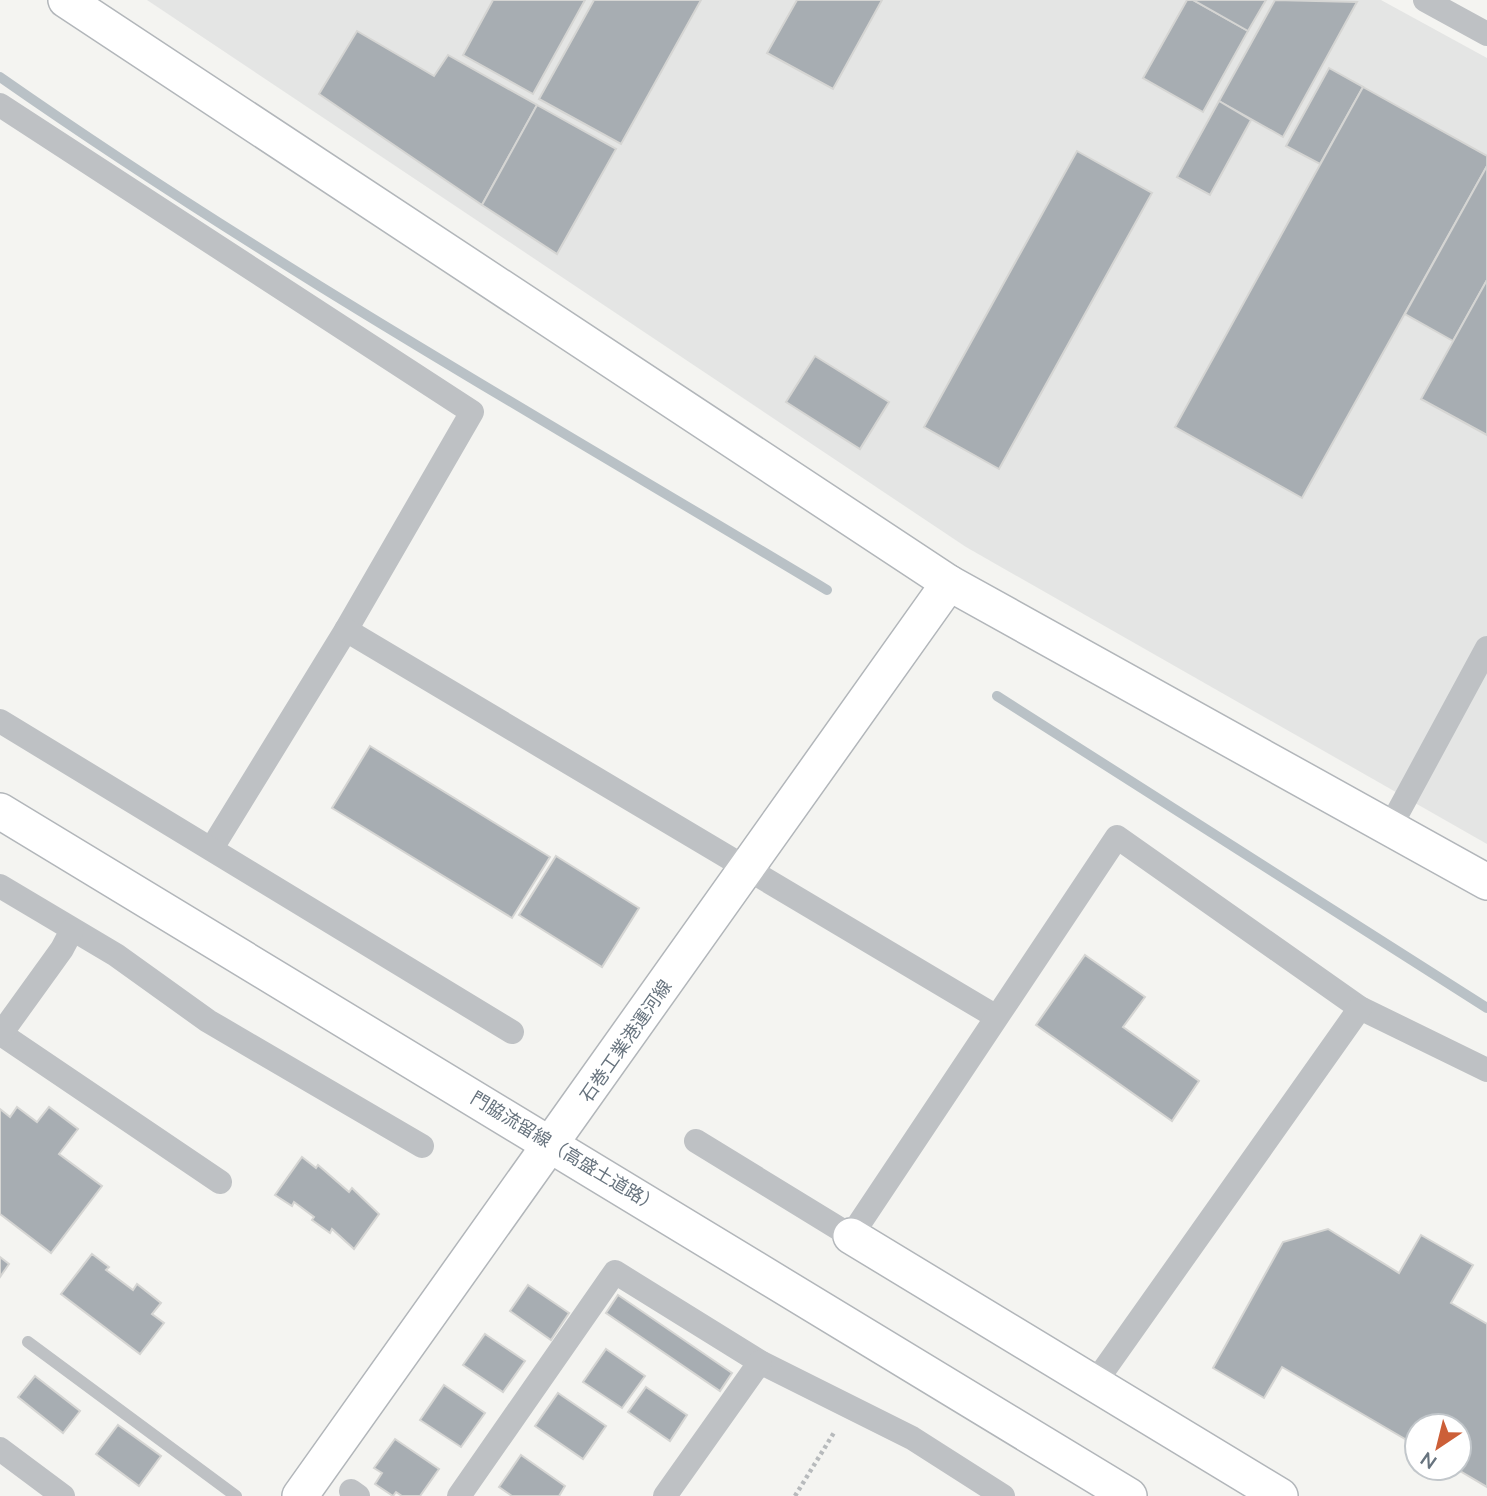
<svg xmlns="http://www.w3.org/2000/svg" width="1487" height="1496" viewBox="0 0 1487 1496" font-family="Mulish,'Noto Sans JP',sans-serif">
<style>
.built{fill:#e4e5e4}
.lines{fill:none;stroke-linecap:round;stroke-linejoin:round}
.stream{stroke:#b9c1c6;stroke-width:10}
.building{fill:#a7adb2;stroke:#d5d5d3;stroke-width:2}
.secondary-casing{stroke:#b2b6ba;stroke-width:38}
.path{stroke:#b7babc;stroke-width:4.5;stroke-dasharray:3.5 3.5;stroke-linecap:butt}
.lane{stroke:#bec1c4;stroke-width:12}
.street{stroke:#bec1c4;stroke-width:24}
.secondary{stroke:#fff;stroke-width:35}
.labels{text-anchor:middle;stroke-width:7;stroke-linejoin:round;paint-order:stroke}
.street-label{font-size:18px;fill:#67737e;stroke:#fff}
</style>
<rect width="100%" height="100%" fill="#f4f4f1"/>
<path class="built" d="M147,0H1381L1487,58V844L966,547Z"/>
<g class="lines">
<g class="stream">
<path d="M0,77C266,263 549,423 827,590"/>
<path d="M997,696L1487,1008"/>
</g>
</g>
<g class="building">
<path d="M493,0H585L533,94L463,55Z"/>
<path d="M594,0H701L621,144L539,99Z"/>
<path d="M797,0H882L833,89L767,53Z"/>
<path d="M1187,0H1193L1248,31L1203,112L1143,78Z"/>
<path d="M1193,0H1266L1248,31Z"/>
<path d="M1275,0L1357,2L1283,137L1219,101Z"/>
<path d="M357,31L434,76L448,55L537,105L482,205L319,94Z"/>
<path d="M1329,68L1363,87L1320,164L1286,146Z"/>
<path d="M1363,87L1487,156V166L1302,498L1175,427Z"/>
<path d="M1219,101L1251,120L1210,195L1177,177Z"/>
<path d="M537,105L616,149L557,254L482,205Z"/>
<path d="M1077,151L1152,193L999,469L924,427Z"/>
<path d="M1487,166V280L1453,341L1405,314Z"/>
<path d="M1487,280V435L1421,399Z"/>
<path d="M815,356L889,402L860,449L786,402Z"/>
<path d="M370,746L550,857L512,918L332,808Z"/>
<path d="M556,856L639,908L602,967L519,915Z"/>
<path d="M1085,955L1145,997L1123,1027L1199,1081L1172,1121L1036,1025Z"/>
<path d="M17,1107L37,1122L49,1107L78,1129L59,1154L102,1186L51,1253L0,1214V1109L10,1117Z"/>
<path d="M302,1157L316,1168L318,1165L349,1192L352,1188L379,1214L354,1249L332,1229L330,1233L312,1220L314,1217L294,1202L292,1206L275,1195Z"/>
<path d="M1328,1229L1399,1273L1421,1235L1473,1265L1451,1303L1487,1324V1487L1455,1468H1459V1426H1417V1446L1282,1367L1264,1398L1213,1368L1283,1242Z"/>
<path d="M92,1254L109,1267L106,1270L133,1290L137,1284L161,1303L152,1314L164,1323L140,1354L61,1294Z"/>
<path d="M0,1257L9,1264L0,1277Z"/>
<path d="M528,1285L569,1313L551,1340L510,1311Z"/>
<path d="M618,1295L732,1373L720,1391L606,1313Z"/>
<path d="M485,1334L525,1361L503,1392L463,1365Z"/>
<path d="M606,1349L645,1376L622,1408L583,1382Z"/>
<path d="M35,1376L80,1411L63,1433L18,1397Z"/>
<path d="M444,1385L485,1413L461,1447L420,1420Z"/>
<path d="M646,1387L687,1415L670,1441L628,1412Z"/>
<path d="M558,1393L606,1426L583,1459L535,1426Z"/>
<path d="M118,1425L161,1456L139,1486L96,1454Z"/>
<path d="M395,1439L439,1469L420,1496H402L396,1492L393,1496L375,1484L382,1473L374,1468Z"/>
<path d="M521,1455L565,1486L559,1496H512L499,1487Z"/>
</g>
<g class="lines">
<g class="secondary-casing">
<g id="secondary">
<path d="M66,0L949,583L1487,882"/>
<path d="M0,811L1129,1496"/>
<path d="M851,1236L1280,1496"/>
<path d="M300,1496L949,583"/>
</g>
</g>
<path class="path" d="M795,1496L835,1431"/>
<path class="lane" d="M28,1342L236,1496"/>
<g class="street">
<path d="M1425,0L1487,34"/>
<path d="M0,105L472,412L346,630L212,848"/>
<path d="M346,630L995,1016"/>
<path d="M0,721L512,1032"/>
<path d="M1389,829L1487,648"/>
<path d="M0,886L116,955L208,1021L422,1146"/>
<path d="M1,1034L220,1182"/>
<path d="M0,1035L62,949L72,930"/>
<path d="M696,1141L851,1236L1117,837L1360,1008L1487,1070"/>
<path d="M1094,1384L1360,1008"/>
<path d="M0,1449L63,1496"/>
<path d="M351,1491L358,1496"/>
<path d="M459,1496L615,1272L760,1362L912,1438L1003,1496"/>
<path d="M665,1496L760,1362"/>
</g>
<use href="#secondary" class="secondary"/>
</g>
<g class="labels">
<g class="street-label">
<text transform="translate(626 1041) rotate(-55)" y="6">石巻工業港運河線</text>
<text transform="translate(565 1152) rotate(31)" y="6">門脇流留線（高盛土道路）</text>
</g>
</g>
<g transform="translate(1438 1447) rotate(215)"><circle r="33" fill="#ffffff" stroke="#c2c7cb" stroke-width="2"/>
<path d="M0-5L12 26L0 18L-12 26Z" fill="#cc5f38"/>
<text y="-10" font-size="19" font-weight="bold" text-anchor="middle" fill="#67737e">N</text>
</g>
</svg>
